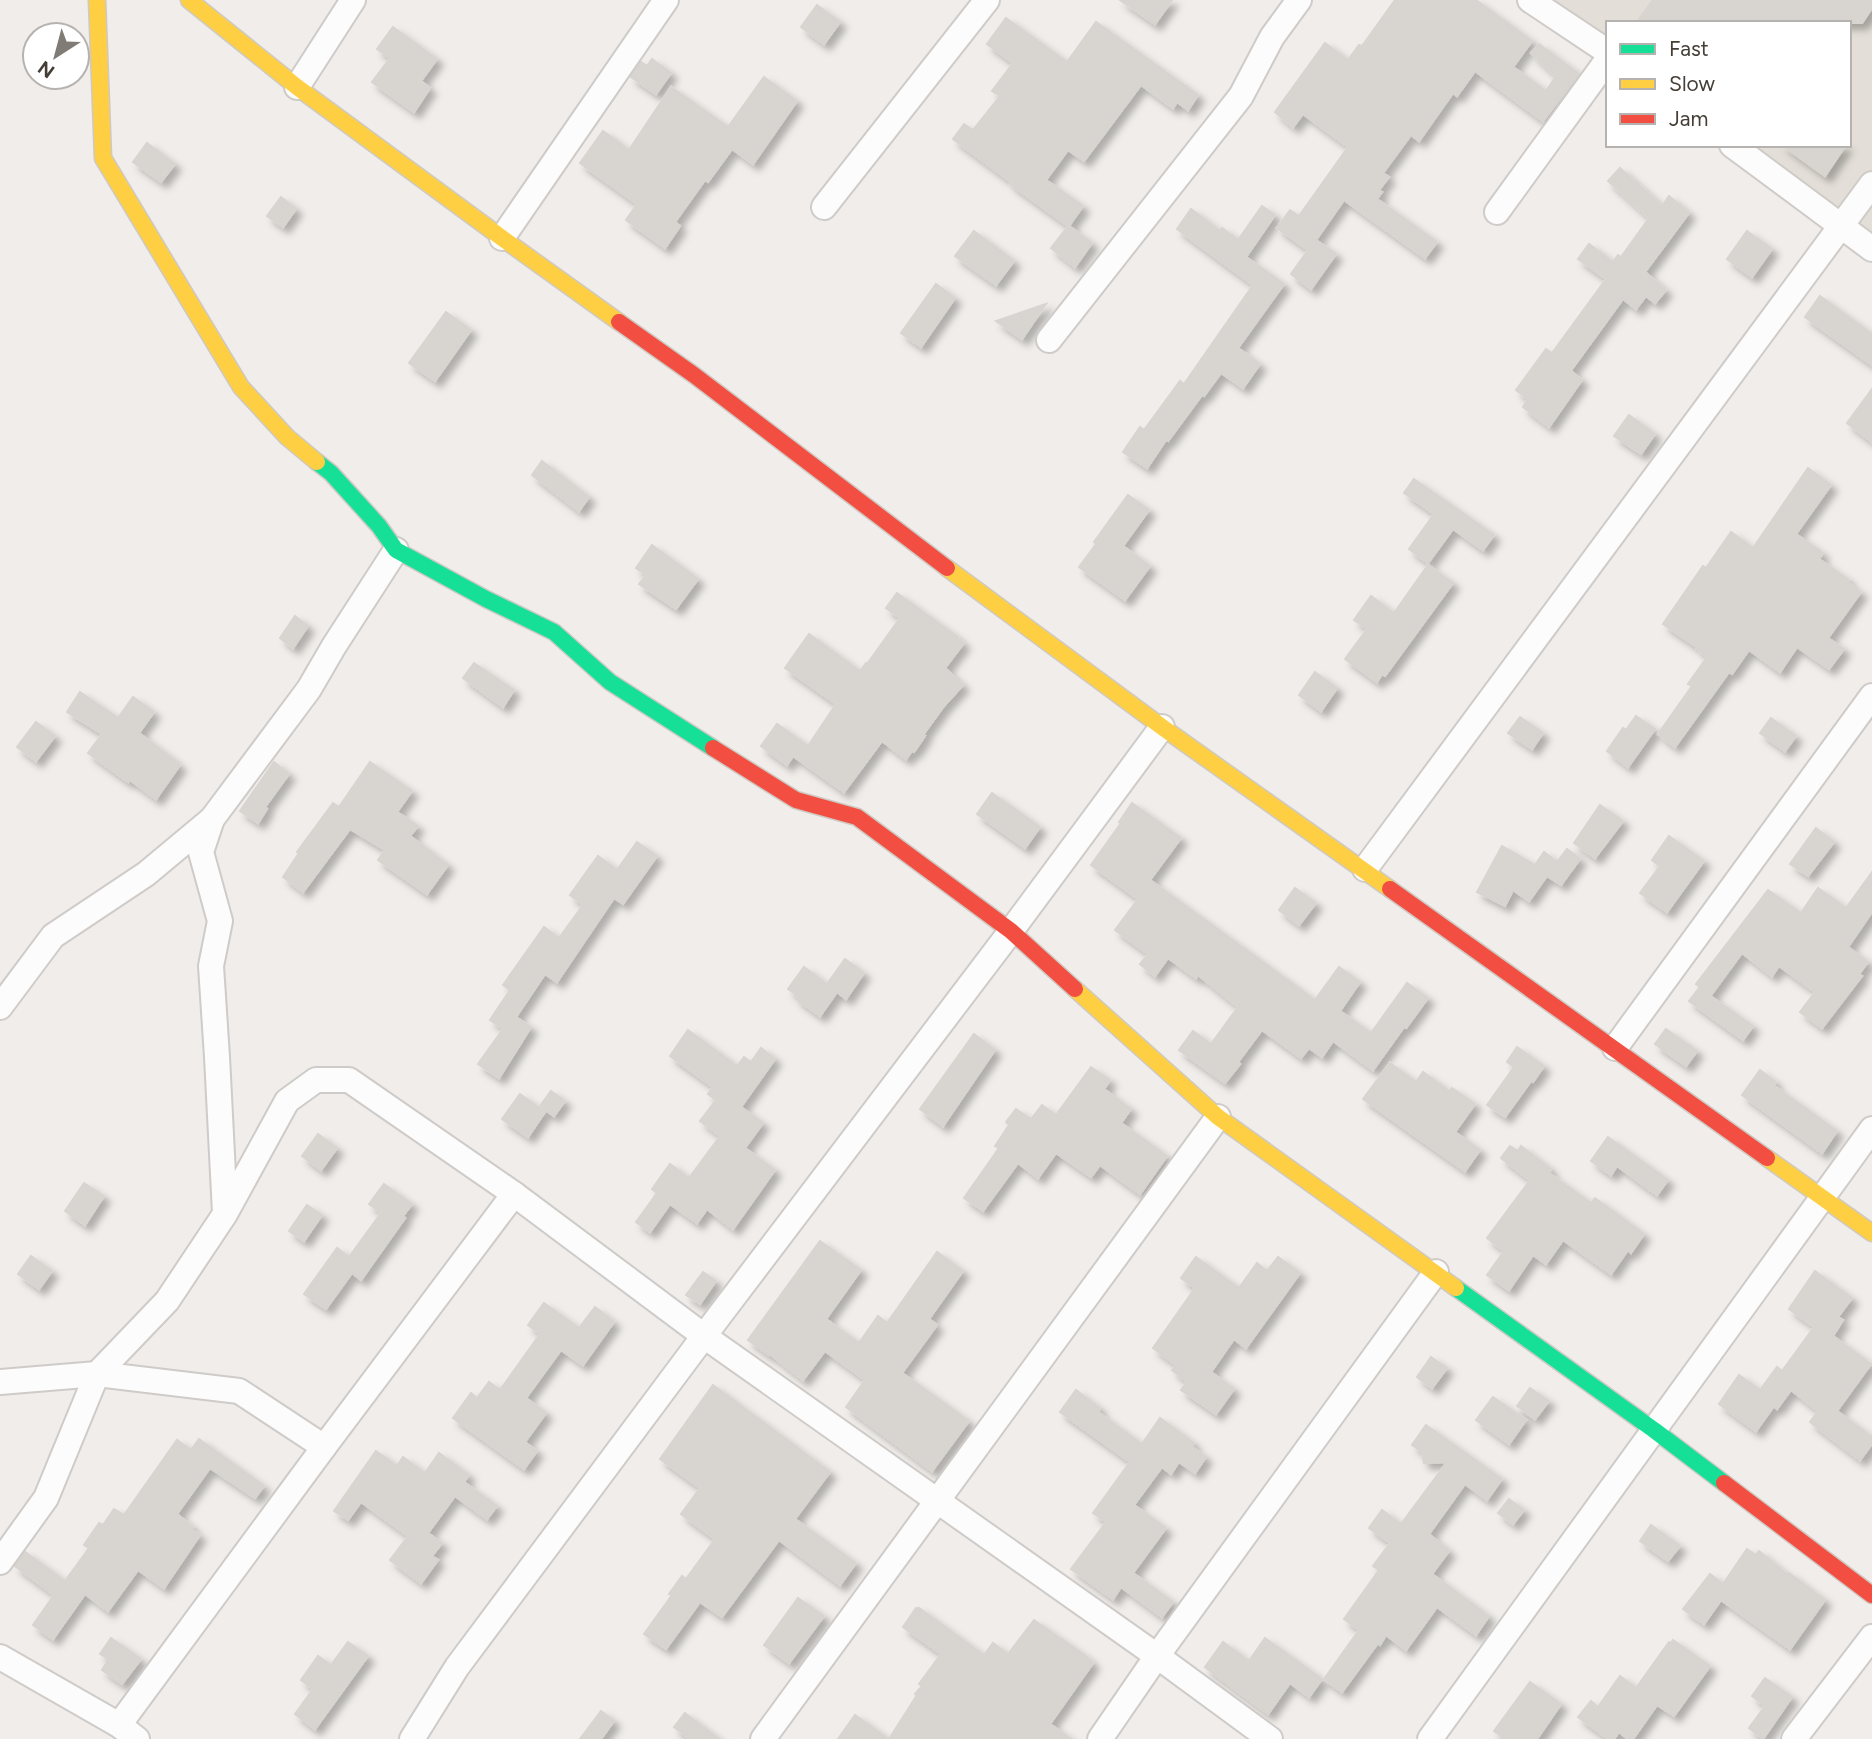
<svg xmlns="http://www.w3.org/2000/svg" width="1872" height="1739" viewBox="0 0 1872 1739" font-family="Figtree,sans-serif">
<style>
.residential{fill:#e3dfd8}
.building{fill:#d8d5d1;stroke:#d8d4d0;stroke-width:2;filter:url(#shadow)}
.lines{fill:none;stroke-linecap:round;stroke-linejoin:round}
.street-casing{stroke:#cecbc8;stroke-width:28}
.fast-casing{stroke:#cec9c2;stroke-width:19}
.slow-casing{stroke:#cec9c2;stroke-width:19}
.jam-casing{stroke:#cec9c2;stroke-width:19}
.street{stroke:#fdfcfc;stroke-width:24}
.fast{stroke:#16e098;stroke-width:16}
.slow{stroke:#ffcf43;stroke-width:16}
.jam{stroke:#f24e42;stroke-width:16}
</style>
<defs>
<filter id="shadow"><feDropShadow dx="6" dy="6" stdDeviation="3.5" flood-color="#0004"/></filter>
</defs>
<rect width="100%" height="100%" fill="#f0edea"/>
<path class="residential" d="M1519,0H1872V259L1717,145H1849V23H1608V65Z"/>
<g class="building">
<path d="M1120,0H1172L1155,24Z"/>
<path d="M1395,0H1476L1532,41L1513,67L1546,91L1556,76L1531,53L1539,44L1579,74L1543,121L1475,71L1457,96L1453,93L1419,141L1411,135L1383,173L1389,177L1379,190L1382,192L1377,199L1437,242L1425,258L1344,200L1316,240L1336,254L1311,289L1291,274L1308,250L1277,228L1290,210L1299,216L1348,147L1303,114L1293,127L1275,112L1325,43L1348,60L1359,45L1362,46Z"/>
<path d="M1653,0H1872V8L1862,23H1636Z"/>
<path d="M817,5L840,22L824,44L801,27Z"/>
<path d="M1006,18L1067,62L1096,22L1198,95L1188,110L1177,102L1173,108L1141,85L1084,161L1068,150L1046,180L1083,206L1069,226L1092,243L1075,267L1051,248L1068,226L1010,184L1011,182L953,139L964,124L973,130L1000,96L992,91L1013,63L987,44Z"/>
<path d="M393,27L437,59L421,81L430,88L414,112L372,82L390,58L377,49Z"/>
<path d="M652,59L671,73L656,94L631,77L641,62L647,66Z"/>
<path d="M764,77L797,101L753,164L732,149L708,182L705,180L675,222L680,226L665,248L626,220L637,204L580,163L603,131L629,150L671,87L728,127Z"/>
<path d="M147,143L175,164L161,182L133,162Z"/>
<path d="M1782,145H1846L1825,176Z"/>
<path d="M1620,168L1662,206L1669,196L1689,213L1645,272L1666,290L1655,303L1646,296L1636,309L1623,299L1572,369L1571,371L1582,380L1549,427L1523,407L1528,399L1516,390L1546,349L1552,353L1606,279L1578,259L1589,244L1613,262L1618,255L1621,257L1649,218L1608,181Z"/>
<path d="M281,197L296,209L283,227L267,216Z"/>
<path d="M1262,206L1275,215L1246,257L1284,284L1238,348L1260,364L1243,388L1221,373L1204,396L1202,395L1168,441L1166,440L1147,468L1123,452L1140,427L1144,430L1180,381L1184,384L1253,285L1177,229L1191,209L1220,231L1222,228L1238,240Z"/>
<path d="M974,231L1014,261L996,285L955,256Z"/>
<path d="M1747,231L1772,249L1752,277L1727,259Z"/>
<path d="M936,284L955,298L921,347L901,333Z"/>
<path d="M1820,296L1872,334V365L1805,317Z"/>
<path d="M1046,304L1022,339L996,321Z"/>
<path d="M446,312L471,330L435,381L409,363Z"/>
<path d="M1872,389V442L1847,423Z"/>
<path d="M1629,415L1655,434L1641,454L1614,436Z"/>
<path d="M542,461L589,497L579,511L532,475Z"/>
<path d="M1808,468L1831,485L1796,534L1823,553L1819,559L1849,580L1847,582L1861,592L1828,638L1844,649L1829,669L1797,647L1780,672L1749,650L1732,674L1729,672L1675,747L1658,734L1692,686L1688,684L1707,657L1697,649L1698,648L1663,624L1703,566L1706,568L1731,532L1753,548Z"/>
<path d="M1414,479L1494,535L1483,550L1453,529L1428,563L1409,549L1434,514L1404,493Z"/>
<path d="M1128,495L1149,510L1123,546L1150,566L1125,600L1079,567L1096,544L1094,542Z"/>
<path d="M652,545L698,579L676,609L639,584L646,575L636,568Z"/>
<path d="M1428,565L1453,583L1385,676L1382,674L1377,682L1345,659L1367,629L1354,620L1371,596L1394,613Z"/>
<path d="M897,593L958,637L957,638L964,643L945,668L963,685L944,706L923,735L925,736L914,752L912,751L906,759L882,741L844,792L793,756L787,765L761,746L777,724L808,746L836,704L785,668L809,634L860,671L866,663L867,664L900,618L886,608Z"/>
<path d="M295,616L308,626L293,648L280,638Z"/>
<path d="M474,663L514,690L503,707L463,678Z"/>
<path d="M1315,672L1337,688L1321,711L1299,695Z"/>
<path d="M80,692L118,718L133,697L154,712L139,733L175,760L174,761L180,765L156,799L130,780L128,782L88,753L102,734L67,712Z"/>
<path d="M1636,716L1655,729L1628,767L1607,751L1623,728L1626,730Z"/>
<path d="M1520,717L1543,733L1532,749L1508,733Z"/>
<path d="M1771,718L1796,736L1785,751L1760,733Z"/>
<path d="M36,722L55,736L36,761L17,747Z"/>
<path d="M274,762L289,774L265,807L267,809L258,823L240,811Z"/>
<path d="M370,762L412,791L397,812L418,826L410,836L448,865L427,894L378,860L385,850L350,829L303,892L283,877L299,853L297,852L333,803L339,807Z"/>
<path d="M992,793L1040,827L1025,848L977,814Z"/>
<path d="M1132,803L1181,838L1150,880L1315,1000L1339,967L1360,982L1340,1011L1371,1033L1407,983L1428,998L1406,1028L1404,1027L1373,1070L1333,1041L1322,1057L1309,1048L1301,1058L1262,1030L1238,1062L1240,1064L1225,1083L1179,1050L1193,1031L1211,1044L1238,1007L1198,975L1196,978L1168,958L1155,976L1140,964L1148,954L1115,930L1138,899L1091,865L1121,823L1119,822Z"/>
<path d="M1600,805L1623,821L1595,858L1574,843Z"/>
<path d="M1816,828L1834,842L1808,876L1790,864Z"/>
<path d="M1669,836L1704,861L1667,912L1640,893L1660,866L1652,860Z"/>
<path d="M637,842L657,856L623,904L614,898L557,982L545,974L516,1017L531,1027L499,1078L478,1064L503,1029L490,1020L510,990L503,985L544,927L559,938L583,905L570,895L598,856L617,870Z"/>
<path d="M1502,846L1535,865L1544,852L1557,862L1567,849L1580,859L1561,885L1547,876L1529,901L1513,890L1505,906L1477,892Z"/>
<path d="M1872,872V912L1848,947L1868,962L1859,974L1862,976L1822,1028L1800,1012L1815,992L1779,966L1772,976L1742,953L1711,995L1696,984L1768,890L1801,913L1818,888L1846,908Z"/>
<path d="M1295,888L1316,903L1299,925L1279,910Z"/>
<path d="M845,959L864,973L846,999L837,992L820,1016L796,999L798,996L788,989L804,967L827,984Z"/>
<path d="M1699,988L1753,1026L1743,1040L1689,1001Z"/>
<path d="M1666,1029L1697,1051L1686,1066L1655,1044Z"/>
<path d="M688,1030L737,1066L744,1057L751,1062L761,1048L775,1059L741,1107L763,1123L745,1148L775,1170L733,1229L707,1209L697,1223L670,1204L650,1232L636,1222L657,1193L652,1189L670,1164L689,1178L720,1136L700,1121L716,1100L708,1094L713,1087L670,1056Z"/>
<path d="M974,1034L995,1050L943,1126L920,1109Z"/>
<path d="M1517,1047L1544,1066L1533,1082L1531,1081L1505,1117L1487,1105L1514,1067L1507,1062Z"/>
<path d="M1390,1063L1416,1082L1423,1072L1449,1091L1452,1088L1475,1104L1455,1132L1480,1150L1465,1171L1363,1099Z"/>
<path d="M1091,1067L1110,1080L1104,1089L1131,1109L1121,1123L1167,1156L1140,1194L1100,1165L1091,1177L1056,1153L1038,1178L1018,1163L983,1211L964,1198L999,1148L995,1146L1009,1125L1006,1122L1016,1109L1031,1119L1042,1105L1056,1115Z"/>
<path d="M1760,1070L1776,1082L1773,1085L1837,1131L1822,1153L1742,1095Z"/>
<path d="M551,1091L565,1101L554,1116L540,1106Z"/>
<path d="M520,1094L545,1112L528,1137L502,1119Z"/>
<path d="M318,1134L337,1148L321,1170L302,1156Z"/>
<path d="M1608,1137L1668,1180L1657,1195L1617,1166L1611,1175L1591,1161Z"/>
<path d="M1510,1146L1518,1151L1521,1146L1551,1169L1549,1173L1591,1203L1595,1198L1644,1234L1631,1253L1628,1250L1611,1274L1563,1240L1546,1264L1533,1255L1509,1290L1487,1275L1504,1251L1487,1238L1530,1180L1501,1158Z"/>
<path d="M84,1183L104,1196L85,1225L65,1211Z"/>
<path d="M384,1184L412,1204L403,1216L405,1218L361,1280L352,1273L326,1309L304,1294L337,1248L349,1257L381,1213L369,1204Z"/>
<path d="M307,1205L322,1215L304,1241L289,1231Z"/>
<path d="M820,1241L861,1270L826,1319L859,1343L878,1316L887,1323L937,1252L963,1271L929,1319L937,1325L902,1373L969,1421L932,1471L846,1407L865,1380L825,1351L803,1380L770,1354L769,1355L748,1340Z"/>
<path d="M31,1256L52,1271L39,1289L18,1274Z"/>
<path d="M1196,1257L1239,1288L1257,1263L1267,1271L1278,1257L1300,1273L1246,1348L1234,1339L1211,1372L1234,1389L1216,1414L1181,1390L1187,1382L1172,1370L1176,1365L1153,1348L1195,1288L1181,1278Z"/>
<path d="M1815,1271L1852,1298L1838,1317L1843,1320L1833,1336L1871,1364L1837,1411L1872,1437V1444L1860,1460L1810,1422L1818,1411L1791,1390L1777,1409L1774,1406L1756,1431L1719,1404L1739,1375L1760,1390L1777,1367L1782,1371L1814,1327L1789,1309Z"/>
<path d="M703,1272L716,1281L700,1304L686,1295Z"/>
<path d="M544,1303L579,1328L595,1307L614,1322L583,1365L561,1350L526,1398L546,1413L525,1442L537,1451L524,1469L453,1418L471,1393L477,1398L489,1382L500,1390L540,1334L528,1325Z"/>
<path d="M1431,1357L1447,1368L1432,1388L1417,1377Z"/>
<path d="M713,1385L830,1472L795,1519L856,1563L840,1585L779,1540L722,1617L700,1602L666,1649L644,1634L672,1595L669,1594L682,1576L686,1579L715,1539L681,1514L700,1488L660,1459Z"/>
<path d="M1530,1388L1549,1401L1535,1419L1517,1406Z"/>
<path d="M1076,1390L1100,1408L1098,1412L1142,1444L1160,1418L1194,1443L1191,1446L1206,1457L1195,1473L1179,1462L1171,1474L1162,1467L1134,1505L1166,1528L1133,1573L1173,1602L1162,1617L1121,1587L1113,1599L1071,1569L1106,1522L1093,1513L1130,1462L1060,1412Z"/>
<path d="M1493,1397L1526,1420L1509,1444L1476,1420Z"/>
<path d="M1426,1425L1502,1479L1487,1500L1465,1484L1429,1534L1449,1551L1432,1574L1489,1616L1476,1635L1437,1607L1406,1650L1386,1635L1380,1645L1378,1643L1342,1692L1324,1679L1359,1630L1344,1619L1379,1570L1373,1566L1390,1543L1369,1528L1382,1510L1401,1524L1447,1462L1424,1463L1422,1452L1412,1445Z"/>
<path d="M199,1439L264,1486L255,1498L210,1468L177,1514L193,1527L191,1529L200,1535L164,1588L138,1570L108,1611L85,1594L53,1639L33,1625L54,1595L15,1566L25,1552L65,1581L89,1548L84,1545L99,1523L103,1525L114,1509L124,1515L177,1440L191,1450Z"/>
<path d="M376,1451L397,1466L403,1457L425,1473L439,1453L469,1475L464,1482L497,1506L487,1519L455,1496L428,1533L442,1543L432,1556L438,1560L421,1583L390,1560L408,1536L361,1502L348,1520L334,1511Z"/>
<path d="M1509,1499L1524,1510L1513,1524L1498,1513Z"/>
<path d="M1651,1525L1680,1546L1668,1561L1640,1541Z"/>
<path d="M1747,1549L1756,1555L1759,1551L1788,1575L1789,1573L1825,1600L1790,1649L1721,1600L1704,1624L1683,1609L1710,1574L1723,1584Z"/>
<path d="M798,1598L824,1616L789,1663L764,1645Z"/>
<path d="M916,1608H919L984,1655L993,1643L1008,1654L1034,1620L1086,1656L1093,1663L1050,1724L1071,1739H838L855,1715L889,1739L917,1695L915,1694L922,1686L919,1684L941,1654L903,1627Z"/>
<path d="M111,1638L141,1659L122,1684L102,1670L109,1659L100,1654Z"/>
<path d="M1265,1638L1322,1679L1309,1697L1290,1683L1268,1714L1205,1667L1223,1642L1249,1661Z"/>
<path d="M1673,1640L1710,1666L1674,1716L1657,1705L1633,1739H1628L1619,1732L1614,1739H1608L1578,1717L1591,1701L1598,1707L1620,1676L1636,1688L1669,1642L1671,1643Z"/>
<path d="M348,1642L368,1656L315,1729L295,1714L313,1689L301,1680L318,1656L331,1665Z"/>
<path d="M1765,1678L1792,1697L1763,1739L1749,1728L1765,1706L1752,1696Z"/>
<path d="M1530,1682L1561,1704L1537,1739H1505L1494,1731Z"/>
<path d="M601,1711L614,1721L601,1739H580Z"/>
<path d="M685,1713L719,1739H690L674,1727Z"/>
</g>
<g class="lines">
<g class="street-casing">
<g id="street">
<path d="M1530,0L1608,52"/>
<path d="M297,87L353,0"/>
<path d="M1732,145L1872,249"/>
<path d="M824,207L987,0"/>
<path d="M1497,212L1608,59"/>
<path d="M502,238L666,0"/>
<path d="M1049,340L1241,96L1272,37L1299,0"/>
<path d="M1365,869L1872,184"/>
<path d="M0,1007L53,936L146,874L212,819"/>
<path d="M1615,1048L1872,696"/>
<path d="M225,1213L217,1057L211,966L220,921L201,852L212,819L309,689L334,646L396,550"/>
<path d="M0,1382L97,1374L239,1391L324,1447"/>
<path d="M0,1562L46,1498L97,1374L167,1301L225,1214L287,1101L316,1080H349L514,1194L704,1336L1157,1656L1270,1739"/>
<path d="M0,1657L119,1725L137,1739"/>
<path d="M119,1725L324,1447L514,1194"/>
<path d="M412,1739L457,1667L704,1336L1011,931L1162,727"/>
<path d="M763,1739L1218,1117"/>
<path d="M1100,1739L1157,1656L1436,1272"/>
<path d="M1430,1739L1872,1129"/>
<path d="M1794,1739L1872,1637"/>
</g>
</g>
<g class="fast-casing">
<g id="fast">
<path d="M317,462L331,473L379,526L396,550L486,599L554,632L610,682L713,748"/>
<path d="M1456,1288L1654,1430L1724,1483"/>
</g>
</g>
<g class="slow-casing">
<g id="slow">
<path d="M97,0L103,158L241,387L287,437L317,462"/>
<path d="M189,0L297,87L502,238L619,322"/>
<path d="M947,568L1162,727L1390,889"/>
<path d="M1075,989L1218,1117L1456,1288"/>
<path d="M1767,1158L1872,1233"/>
</g>
</g>
<g class="jam-casing">
<g id="jam">
<path d="M619,322L694,375L947,568"/>
<path d="M713,748L796,800L857,817L1011,931L1075,989"/>
<path d="M1390,889L1767,1158"/>
<path d="M1724,1483L1872,1595"/>
</g>
</g>
<use href="#street" class="street"/>
<use href="#fast" class="fast"/>
<use href="#slow" class="slow"/>
<use href="#jam" class="jam"/>
</g>
<rect x="1606" y="21" width="245" height="126" fill="#ffffff" stroke="#b5b2af" stroke-width="2"/>
<rect x="1620" y="44" width="35" height="10" fill="#16e098" stroke="#b5b2af" stroke-width="2"/>
<text x="1669" y="56" font-size="21" fill="#453e37">Fast</text>
<rect x="1620" y="79" width="35" height="10" fill="#ffcf43" stroke="#b5b2af" stroke-width="2"/>
<text x="1669" y="91" font-size="21" fill="#453e37">Slow</text>
<rect x="1620" y="114" width="35" height="10" fill="#f24e42" stroke="#b5b2af" stroke-width="2"/>
<text x="1669" y="126" font-size="21" fill="#453e37">Jam</text>
<g transform="translate(56 56) rotate(216)"><circle r="33" fill="#ffffff" stroke="#b5b2af" stroke-width="2"/>
<path d="M0-5L12 26L0 18L-12 26Z" fill="#817b76"/>
<text y="-10" font-size="19" font-weight="bold" text-anchor="middle" fill="#453e37">N</text>
</g>
</svg>
